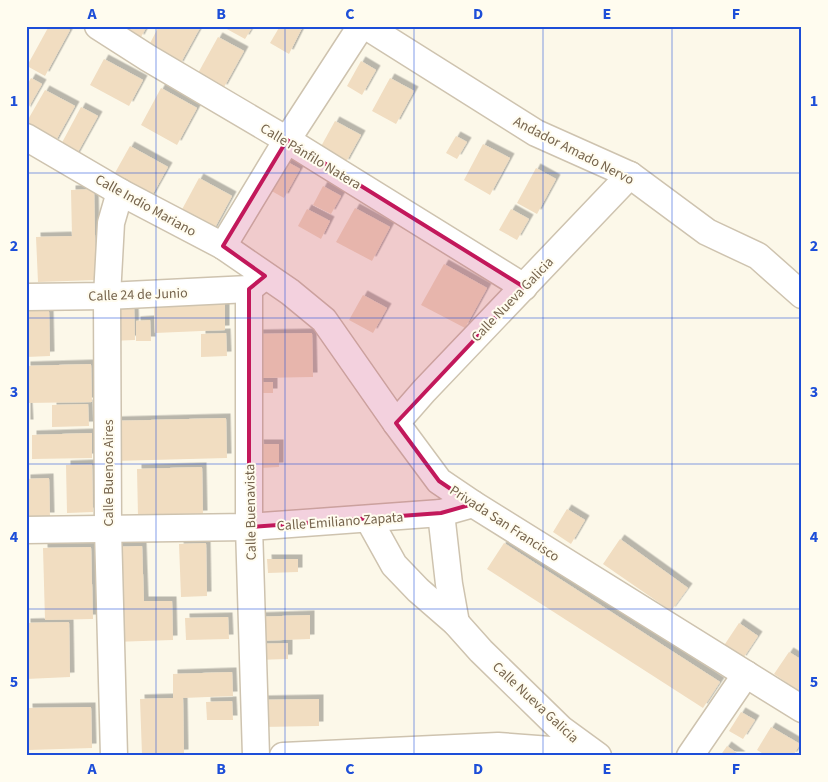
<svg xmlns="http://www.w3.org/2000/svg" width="828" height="782" viewBox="0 0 828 782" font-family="'Source Sans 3',sans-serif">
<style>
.building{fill:#f1ddc1;filter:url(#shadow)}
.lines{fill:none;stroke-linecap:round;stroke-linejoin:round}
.minor-casing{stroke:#cec3af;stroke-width:29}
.minor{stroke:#fff;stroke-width:26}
.marked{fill:#c2185b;fill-opacity:0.2;stroke:#c2185b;stroke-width:4;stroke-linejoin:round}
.grid{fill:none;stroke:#1d4ed8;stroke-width:1;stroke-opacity:0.55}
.labels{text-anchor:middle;stroke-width:4;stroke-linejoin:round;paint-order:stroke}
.street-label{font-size:14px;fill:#76644d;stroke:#fffcef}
.neatline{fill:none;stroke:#1d4ed8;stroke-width:2}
.grid-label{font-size:16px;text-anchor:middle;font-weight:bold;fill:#1d4ed8}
</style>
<defs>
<filter id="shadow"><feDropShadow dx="4.5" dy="-4.5" stdDeviation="0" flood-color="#0004"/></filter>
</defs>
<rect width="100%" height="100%" fill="#fcf8e9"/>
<g class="building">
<path d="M49,26H63L70,30L45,76L27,66Z"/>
<path d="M127,26H147L140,39L125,30Z"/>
<path d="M159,26H201L179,66L147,49Z"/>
<path d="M226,26H253L245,39L225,28Z"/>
<path d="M280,26H303L289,54L270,43Z"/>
<path d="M218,37L244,51L223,89L197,75Z"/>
<path d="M104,59L143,80L129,106L90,85Z"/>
<path d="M361,61L376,70L362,95L347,86Z"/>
<path d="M31,78L42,84L26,112V87Z"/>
<path d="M390,78L414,91L396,124L372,111Z"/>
<path d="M161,88L197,108L177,145L141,125Z"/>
<path d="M45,90L75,106L54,144L26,129V123Z"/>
<path d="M81,107L98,116L73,161L57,152Z"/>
<path d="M335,121L361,135L345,164L319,150Z"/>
<path d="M456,136L467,142L457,159L446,153Z"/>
<path d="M483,144L510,158L490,195L464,180Z"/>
<path d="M130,146L168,167L149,201L111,180Z"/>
<path d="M284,160L300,169L284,198L268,189Z"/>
<path d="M536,168L556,179L537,214L517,203Z"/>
<path d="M199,178L232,196L212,233L179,215Z"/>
<path d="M323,186L341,196L331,214L313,205Z"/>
<path d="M94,189L96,280L38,282L36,237L72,236L71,190Z"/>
<path d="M355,208L390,227L372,261L336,242Z"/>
<path d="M307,209L330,221L321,239L298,226Z"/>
<path d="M511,209L529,219L517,240L499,230Z"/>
<path d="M444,264L487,288L465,328L421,305Z"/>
<path d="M363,295L387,308L373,333L349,320Z"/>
<path d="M225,302V330L155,333L154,304Z"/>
<path d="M109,306H134L135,340L110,341Z"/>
<path d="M26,311H49L50,356L26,357Z"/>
<path d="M150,320L151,341H136V321Z"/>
<path d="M226,333L227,356L201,357V334Z"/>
<path d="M312,333L313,377L259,378L258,334Z"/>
<path d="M91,364L92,402L26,403V366Z"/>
<path d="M258,382H273V393H259Z"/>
<path d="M88,404L89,426L52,427V405Z"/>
<path d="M26,406H28L29,424H26Z"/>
<path d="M226,418L227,458L114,461L113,421Z"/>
<path d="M92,433V458L32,459V435Z"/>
<path d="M259,444H279V467L260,468Z"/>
<path d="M92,464L93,512L67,513L66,465Z"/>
<path d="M202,467L203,515L138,517L137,469Z"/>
<path d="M49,478L50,517H26V479Z"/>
<path d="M567,509L585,520L571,544L553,532Z"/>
<path d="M620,539L688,588L671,611L603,564Z"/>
<path d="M206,543L207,596L181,597L179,544Z"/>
<path d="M504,543L720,682L703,708L487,569Z"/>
<path d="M142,546L144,601H172L173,640L113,642L111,547Z"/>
<path d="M91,547L93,619L45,620L43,548Z"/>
<path d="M267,559H298V572L268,573Z"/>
<path d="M310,615V639L255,641L254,617Z"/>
<path d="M228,617L229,639L186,640L185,618Z"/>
<path d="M69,622L70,677L26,679V623Z"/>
<path d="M739,623L758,636L742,660L723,647Z"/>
<path d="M288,643V659L256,660V644Z"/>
<path d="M789,652L802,660V693L774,674Z"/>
<path d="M232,672L233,696L183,698L184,754L142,755L140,699L173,698V674Z"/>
<path d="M319,699V726L261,727V700Z"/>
<path d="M232,701L233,720H207L206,702Z"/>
<path d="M91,707L92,748L29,750L28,708Z"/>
<path d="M741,712L755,720L743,739L729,731Z"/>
<path d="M771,727L800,744L793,756H767L757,750Z"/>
<path d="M727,746L741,756H720Z"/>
</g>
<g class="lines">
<g class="minor-casing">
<g id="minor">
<path d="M98,26L148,58L287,140L524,287"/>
<path d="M366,26L536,133L630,175L707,232L758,256L802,295"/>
<path d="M26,137L120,192L223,246L290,292L324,320L396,423L439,481L473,504L802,709"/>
<path d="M223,246L287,140L361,26"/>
<path d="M26,297L107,296L249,289"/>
<path d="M396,423L424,391L630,175"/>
<path d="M441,513L449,584L456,623"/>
<path d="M369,520L394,565L418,590L456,623L481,651L561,729L598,756"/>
<path d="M26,530L249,527L441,513L473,504"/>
<path d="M114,756L108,529L107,296L111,223L120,192"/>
<path d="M256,756L249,527V289L265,276"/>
<path d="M283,756L498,746L564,751L569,756"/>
<path d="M690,756L746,674"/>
</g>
</g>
<use href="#minor" class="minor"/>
</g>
<path class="marked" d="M287,140L524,287L396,423L439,481L473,504L441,513L249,527V289L265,276L223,246Z"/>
<path class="grid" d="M156,26V756M285,26V756M414,26V756M543,26V756M672,26V756M26,173H802M26,318H802M26,464H802M26,609H802"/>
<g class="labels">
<g class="street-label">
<text transform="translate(574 150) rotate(27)" y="5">Andador Amado Nervo</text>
<text transform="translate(311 156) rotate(31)" y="5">Calle Pánfilo Natera</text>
<text transform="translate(146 205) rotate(29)" y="5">Calle Indio Mariano</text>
<text transform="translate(138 294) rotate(-2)" y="5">Calle 24 de Junio</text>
<text transform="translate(512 299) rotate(-46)" y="5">Calle Nueva Galicia</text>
<text transform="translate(108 473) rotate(-90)" y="5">Calle Buenos Aires</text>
<text transform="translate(250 512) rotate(-91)" y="5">Calle Buenavista</text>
<text transform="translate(340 521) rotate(-4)" y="5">Calle Emiliano Zapata</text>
<text transform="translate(505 523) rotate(33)" y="5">Privada San Francisco</text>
<text transform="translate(536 702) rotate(43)" y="5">Calle Nueva Galicia</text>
</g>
</g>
<rect width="828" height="782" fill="none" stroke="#fffcef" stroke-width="55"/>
<rect x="28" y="28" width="772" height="726" class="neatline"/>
<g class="grid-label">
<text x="92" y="19">A</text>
<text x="221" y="19">B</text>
<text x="350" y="19">C</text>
<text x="478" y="19">D</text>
<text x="607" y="19">E</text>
<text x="736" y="19">F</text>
<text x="14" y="106">1</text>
<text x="814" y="106">1</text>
<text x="14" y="251">2</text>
<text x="814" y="251">2</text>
<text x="14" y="397">3</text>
<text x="814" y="397">3</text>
<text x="14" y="542">4</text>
<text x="814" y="542">4</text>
<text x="14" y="687">5</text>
<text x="814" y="687">5</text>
<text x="92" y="774">A</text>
<text x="221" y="774">B</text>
<text x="350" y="774">C</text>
<text x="478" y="774">D</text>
<text x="607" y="774">E</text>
<text x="736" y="774">F</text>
</g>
</svg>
